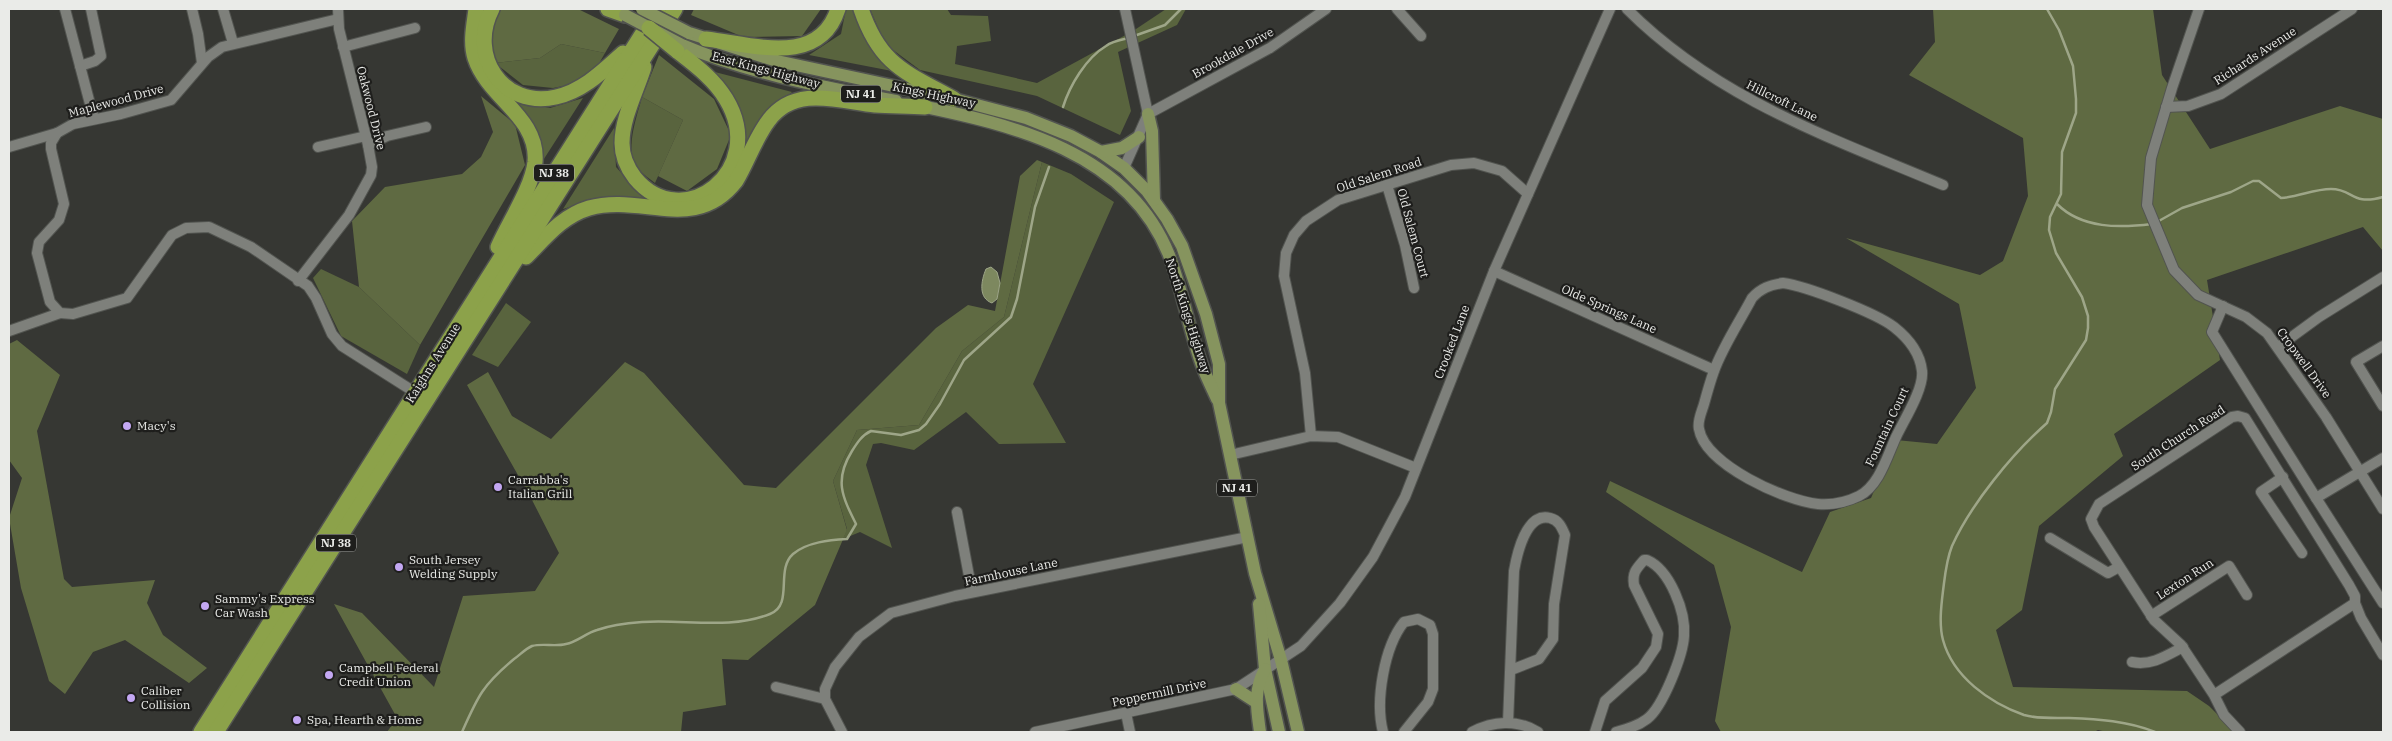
<svg xmlns="http://www.w3.org/2000/svg" width="2392" height="741" viewBox="0 0 2392 741" font-family="'IBM Plex Serif',serif">
<style>
.green{fill:#59643e}
.forest{fill:#5f6a42}
.water{fill:#7d885f;stroke:#9ea688}
.lines{fill:none;stroke-linecap:round;stroke-linejoin:round}
.stream{stroke:#9ea688;stroke-width:2.5}
.minor-casing{stroke:#525450;stroke-width:12}
.major-casing{stroke:#525450;stroke-width:15}
.highway-casing{stroke:#525450;stroke-width:18}
.minor{stroke:#7e807b;stroke-width:10}
.major{stroke:#86945e;stroke-width:12}
.highway{stroke:#8ca24a;stroke-width:15}
.major-bridge-casing{stroke:#525450;stroke-width:15;stroke-linecap:butt}
.highway-bridge-casing{stroke:#525450;stroke-width:18;stroke-linecap:butt}
.major-bridge{stroke:#86945e;stroke-width:12}
.highway-bridge{stroke:#8ca24a;stroke-width:15}
.poi-dot{fill:#c3a7f2;stroke:#1e1e1c;stroke-width:2}
.labels{text-anchor:middle;stroke-width:4.5;stroke-linejoin:round;paint-order:stroke}
.shield{fill:#1e1e1c;stroke:#adaeab;stroke-width:1}
.shield-label{font-size:11px;font-weight:bold;fill:#eaebe8}
.street-label{font-size:12px;fill:#eaebe8;stroke:#1e1e1c}
.poi-label{font-size:12px;fill:#eaebe8;stroke:#1e1e1c;text-anchor:start}
</style>
<rect width="100%" height="100%" fill="#363733"/>
<g class="green">
<path d="M846,9H857L868,45L892,71L809,55L841,34Z"/>
<path d="M870,9H947L951,15L988,16L991,41L957,46L955,64L1037,83L1133,31L1166,9H1186L1177,25L1118,52L1131,111L1120,135L1037,96L920,70L885,44Z"/>
<path d="M561,44L605,53L597,67L574,84L553,88L523,85L495,63L540,58Z"/>
<path d="M711,71L792,92L765,118L746,141L736,102Z"/>
<path d="M642,97L683,120L655,183C650,179 644,175 639,170C623,152 637,117 642,97Z"/>
<path d="M583,98L542,162L534,125L516,101L550,108Z"/>
<path d="M614,128L616,167L645,200L599,198L563,209Z"/>
<path d="M1042,162L1071,174L1114,202L1033,384L1066,443L999,444L966,412L914,450L881,443L873,444L866,465L892,548L860,532L843,539L847,529L833,481L857,430L919,425L962,351L1004,317Z"/>
<path d="M321,269L359,287L420,345L407,374L341,336L313,278Z"/>
<path d="M506,303L531,322L498,367L472,355Z"/>
</g>
<g class="forest">
<path d="M502,9H578L619,29L605,53L561,44L540,58L495,63C491,45 485,23 502,9Z"/>
<path d="M694,9H821L802,36L743,37L691,15Z"/>
<path d="M1933,9H2153L2162,75L2210,149L2340,106L2383,119V251L2363,227L2207,280L2220,360L2114,434L2123,456L2039,526L2022,610L1996,630L2013,687L2187,691L2209,706L2235,732H2107L2098,730L2094,732H1721L1715,721L1731,627L1714,565L1606,492L1610,481L1802,572L1830,512L1871,498L1896,440L1937,444L1976,388L1959,304L1846,238L1980,275L2003,261L2028,196L2023,138L1909,75L1935,42Z"/>
<path d="M659,55L714,99L731,135L717,169L687,191L658,176L683,120L642,97Z"/>
<path d="M481,96L515,124L525,165L420,345L359,287L352,221L385,187L462,174L481,157L493,132Z"/>
<path d="M1037,160L1042,162L1004,317L962,351L919,425L857,430L833,481L847,530L815,605L748,660L722,659L726,705L683,712L681,732H387L397,718L334,604L362,613L434,687L463,596L535,591L559,553L531,498L467,385L488,372L512,416L551,439L625,362L644,373L744,485L776,488L936,328L968,305L995,311L1020,176Z"/>
<path d="M17,340L60,375L37,431L64,579L72,587L155,580L147,603L163,635L207,668L189,683L125,640L93,652L65,694L49,681L21,588L9,518L22,478L9,460V344Z"/>
</g>
<path class="water" d="M991,267L997,272L1000,283L997,299L992,303C978,298 981,281 986,269Z"/>
<g class="lines">
<g class="stream">
<path d="M2047,9L2059,30L2073,66L2076,99V113L2062,152L2061,194L2050,217L2049,230L2056,253L2082,297L2088,316V328L2086,340L2055,389L2051,412L2047,423C2012,454 1971,504 1952,546C1946,561 1945,576 1943,591C1941,607 1939,625 1943,640C1953,677 1990,703 2024,715C2038,719 2055,718 2069,718C2098,719 2128,721 2155,732"/>
<path d="M1134,36L1165,25L1181,9"/>
<path d="M1063,107C1070,85 1086,58 1106,46C1113,41 1121,40 1129,38"/>
<path d="M2057,204C2082,229 2120,228 2152,224"/>
<path d="M2157,222L2182,208L2231,192L2253,181H2259L2281,198C2298,197 2314,189 2331,189C2354,189 2351,206 2383,197"/>
<path d="M462,732C478,696 482,686 514,659C520,655 525,649 532,646C543,643 555,647 566,644C577,642 586,633 597,630C611,625 628,623 642,622C684,619 730,630 770,614C794,605 775,570 793,554C807,542 830,540 847,539L856,524C842,496 834,480 852,451C857,443 862,435 871,431L901,435L919,430L926,424L940,404L964,360L1011,317L1017,299L1035,207L1049,167"/>
</g>
<g class="minor-casing">
<g id="minor">
<path d="M65,9L94,119"/>
<path d="M192,9L198,34L202,63"/>
<path d="M223,9L233,43"/>
<path d="M1397,9L1421,36"/>
<path d="M1627,9C1717,99 1829,137 1943,185"/>
<path d="M2199,9L2172,88L2151,158L2147,205L2174,270L2198,295L2246,317L2267,333L2326,417L2383,509"/>
<path d="M338,19L222,47L208,57L171,100L121,114L73,124L57,133L51,143V149L64,204L59,220L39,242L37,253L50,302L60,313L73,314L127,298L172,235L186,228L209,227L251,247L308,286L316,298L332,334L342,346L416,393"/>
<path d="M343,47L415,28"/>
<path d="M80,66L95,61L101,56L91,9"/>
<path d="M2166,107L2188,106L2221,94L2352,9"/>
<path d="M1148,114L1270,48L1326,9"/>
<path d="M368,145L387,136L426,127"/>
<path d="M9,147L57,133"/>
<path d="M318,147L366,136"/>
<path d="M1124,168L1148,114L1125,9"/>
<path d="M1387,185L1405,245L1414,288"/>
<path d="M1494,271L1714,370"/>
<path d="M298,281L349,215L371,175L372,167L368,145L339,29L338,9"/>
<path d="M1783,283C1806,286 1876,313 1894,327C1908,338 1920,353 1922,371C1924,389 1904,420 1896,437C1887,457 1879,486 1859,496C1847,502 1831,505 1818,504C1786,501 1705,465 1699,429C1697,421 1702,411 1704,404C1707,393 1710,382 1714,371C1723,346 1740,321 1752,298C1761,288 1770,285 1783,283Z"/>
<path d="M2223,306L2212,332L2316,498L2383,458"/>
<path d="M9,331L60,313"/>
<path d="M2383,346L2356,362L2383,406"/>
<path d="M2278,347L2319,317L2383,277"/>
<path d="M1311,436L1305,373L1284,276L1286,253L1294,235L1306,221L1338,200L1451,165L1474,163L1502,171L1528,194"/>
<path d="M1230,455L1311,436L1338,437L1416,468"/>
<path d="M2283,477L2261,492L2302,553"/>
<path d="M2316,498L2383,603"/>
<path d="M957,512L972,592"/>
<path d="M2050,538L2108,573L2119,567"/>
<path d="M2355,603L2361,618L2383,655"/>
<path d="M2151,616L2229,566L2247,595"/>
<path d="M2132,662C2151,666 2166,656 2183,647"/>
<path d="M776,687L825,699"/>
<path d="M2214,695L2355,603V596L2349,585L2245,418L2238,416L2232,417L2099,504L2091,519L2094,527L2154,620L2181,645L2214,695L2224,715L2240,732"/>
<path d="M1126,713L1130,732"/>
<path d="M1508,723L1514,571C1517,554 1526,512 1550,518C1559,520 1562,528 1565,535L1554,604L1553,639L1539,659L1511,670"/>
<path d="M842,732L825,699V689L835,667L859,637L891,613L955,596L1248,537"/>
<path d="M1035,732L1236,689L1301,646L1340,603L1373,557L1405,497L1494,271L1610,9"/>
<path d="M1383,732C1375,701 1384,647 1404,622L1418,619L1430,625L1433,634V689L1428,702L1404,732"/>
<path d="M1472,732C1493,721 1517,719 1538,732"/>
<path d="M1595,732L1605,701L1642,668L1656,647L1658,634L1634,585C1632,573 1636,569 1644,560H1647C1670,570 1686,612 1684,636C1683,655 1663,707 1647,719C1638,726 1627,729 1616,732"/>
</g>
</g>
<g class="major-casing">
<g id="major">
<path d="M689,33L777,61L954,99L1026,118L1071,136L1101,152L1124,168L1147,191L1167,219L1182,246L1206,314L1219,364V403L1255,573L1281,660L1298,732"/>
<path d="M682,45C750,74 824,87 896,101"/>
<path d="M916,105C1014,125 1128,152 1169,255C1183,292 1189,331 1203,368C1207,378 1212,388 1217,399"/>
<path d="M1148,114L1152,131L1154,200"/>
<path d="M1101,152L1122,148L1139,137"/>
<path d="M1259,604L1265,669L1279,732"/>
<path d="M1236,689L1256,702"/>
<path d="M1260,732C1257,709 1253,691 1265,669"/>
</g>
</g>
<g class="highway-casing">
<g id="highway">
<path d="M476,9C474,25 470,42 475,58C488,98 539,117 535,162C532,188 509,222 498,247"/>
<path d="M492,9C468,55 502,109 556,97C583,91 603,71 623,53"/>
<path d="M608,9L625,15"/>
<path d="M861,9C880,65 905,72 954,99"/>
<path d="M706,39C752,44 819,68 838,9"/>
<path d="M644,67C637,90 622,118 622,143C622,156 628,169 635,178C683,236 769,170 726,99C714,79 695,65 677,51"/>
<path d="M526,257C545,238 562,216 589,208C642,193 695,234 736,181C748,161 755,138 769,120C795,85 839,101 875,105C892,106 908,106 925,107"/>
<path d="M201,732L658,9"/>
<path d="M216,732L675,9"/>
</g>
</g>
<use href="#minor" class="minor"/>
<use href="#major" class="major"/>
<use href="#highway" class="highway"/>
<g class="major-bridge-casing">
<g id="major-bridge">
<path d="M642,9L689,33"/>
<path d="M625,15L682,45"/>
</g>
</g>
<g class="highway-bridge-casing">
<path id="highway-bridge" d="M649,28L677,51"/>
</g>
<use href="#major-bridge" class="major-bridge"/>
<use href="#highway-bridge" class="highway-bridge"/>
</g>
<g class="poi-dot">
<circle cx="127" cy="426" r="5"/>
<circle cx="498" cy="487" r="5"/>
<circle cx="399" cy="567" r="5"/>
<circle cx="205" cy="606" r="5"/>
<circle cx="329" cy="675" r="5"/>
<circle cx="131" cy="698" r="5"/>
<circle cx="297" cy="720" r="5"/>
</g>
<g class="labels">
<g class="shield">
<rect x="841" y="85.5" width="40" height="17" rx="4"/>
<rect x="534" y="164.5" width="40" height="17" rx="4"/>
<rect x="1217" y="479.5" width="40" height="17" rx="4"/>
<rect x="316" y="534.5" width="40" height="17" rx="4"/>
</g>
<g class="shield-label">
<text x="861" y="98">NJ 41</text>
<text x="554" y="177">NJ 38</text>
<text x="1237" y="492">NJ 41</text>
<text x="336" y="547">NJ 38</text>
</g>
<g class="street-label">
<text transform="translate(1233 53) rotate(-29)" y="4">Brookdale Drive</text>
<text transform="translate(2255 56) rotate(-33)" y="4">Richards Avenue</text>
<text transform="translate(766 70) rotate(15)" y="4">East Kings Highway</text>
<text transform="translate(934 95) rotate(12)" y="4">Kings Highway</text>
<text transform="translate(116 101) rotate(-15)" y="4">Maplewood Drive</text>
<text transform="translate(1782 101) rotate(26)" y="4">Hillcroft Lane</text>
<text transform="translate(371 108) rotate(76)" y="4">Oakwood Drive</text>
<text transform="translate(1379 175) rotate(-18)" y="4">Old Salem Road</text>
<text transform="translate(1413 233) rotate(75)" y="4">Old Salem Court</text>
<text transform="translate(1609 309) rotate(24)" y="4">Olde Springs Lane</text>
<text transform="translate(1188 316) rotate(72)" y="4">North Kings Highway</text>
<text transform="translate(1452 342) rotate(-69)" y="4">Crooked Lane</text>
<text transform="translate(433 363) rotate(-58)" y="4">Kaighns Avenue</text>
<text transform="translate(2304 363) rotate(54)" y="4">Cropwell Drive</text>
<text transform="translate(1887 427) rotate(-65)" y="4">Fountain Court</text>
<text transform="translate(2178 438) rotate(-33)" y="4">South Church Road</text>
<text transform="translate(1011 572) rotate(-12)" y="4">Farmhouse Lane</text>
<text transform="translate(2185 579) rotate(-33)" y="4">Lexton Run</text>
<text transform="translate(1159 693) rotate(-12)" y="4">Peppermill Drive</text>
</g>
<g class="poi-label">
<text x="137" y="430">Macy's</text>
<text x="508" y="484">Carrabba's<tspan x="508" dy="14">Italian Grill</tspan></text>
<text x="409" y="564">South Jersey<tspan x="409" dy="14">Welding Supply</tspan></text>
<text x="215" y="603">Sammy's Express<tspan x="215" dy="14">Car Wash</tspan></text>
<text x="339" y="672">Campbell Federal<tspan x="339" dy="14">Credit Union</tspan></text>
<text x="141" y="695">Caliber<tspan x="141" dy="14">Collision</tspan></text>
<text x="307" y="724">Spa, Hearth &amp; Home</text>
</g>
</g>
<rect width="2392" height="741" fill="none" stroke="#eaebe8" stroke-width="20"/>
</svg>
